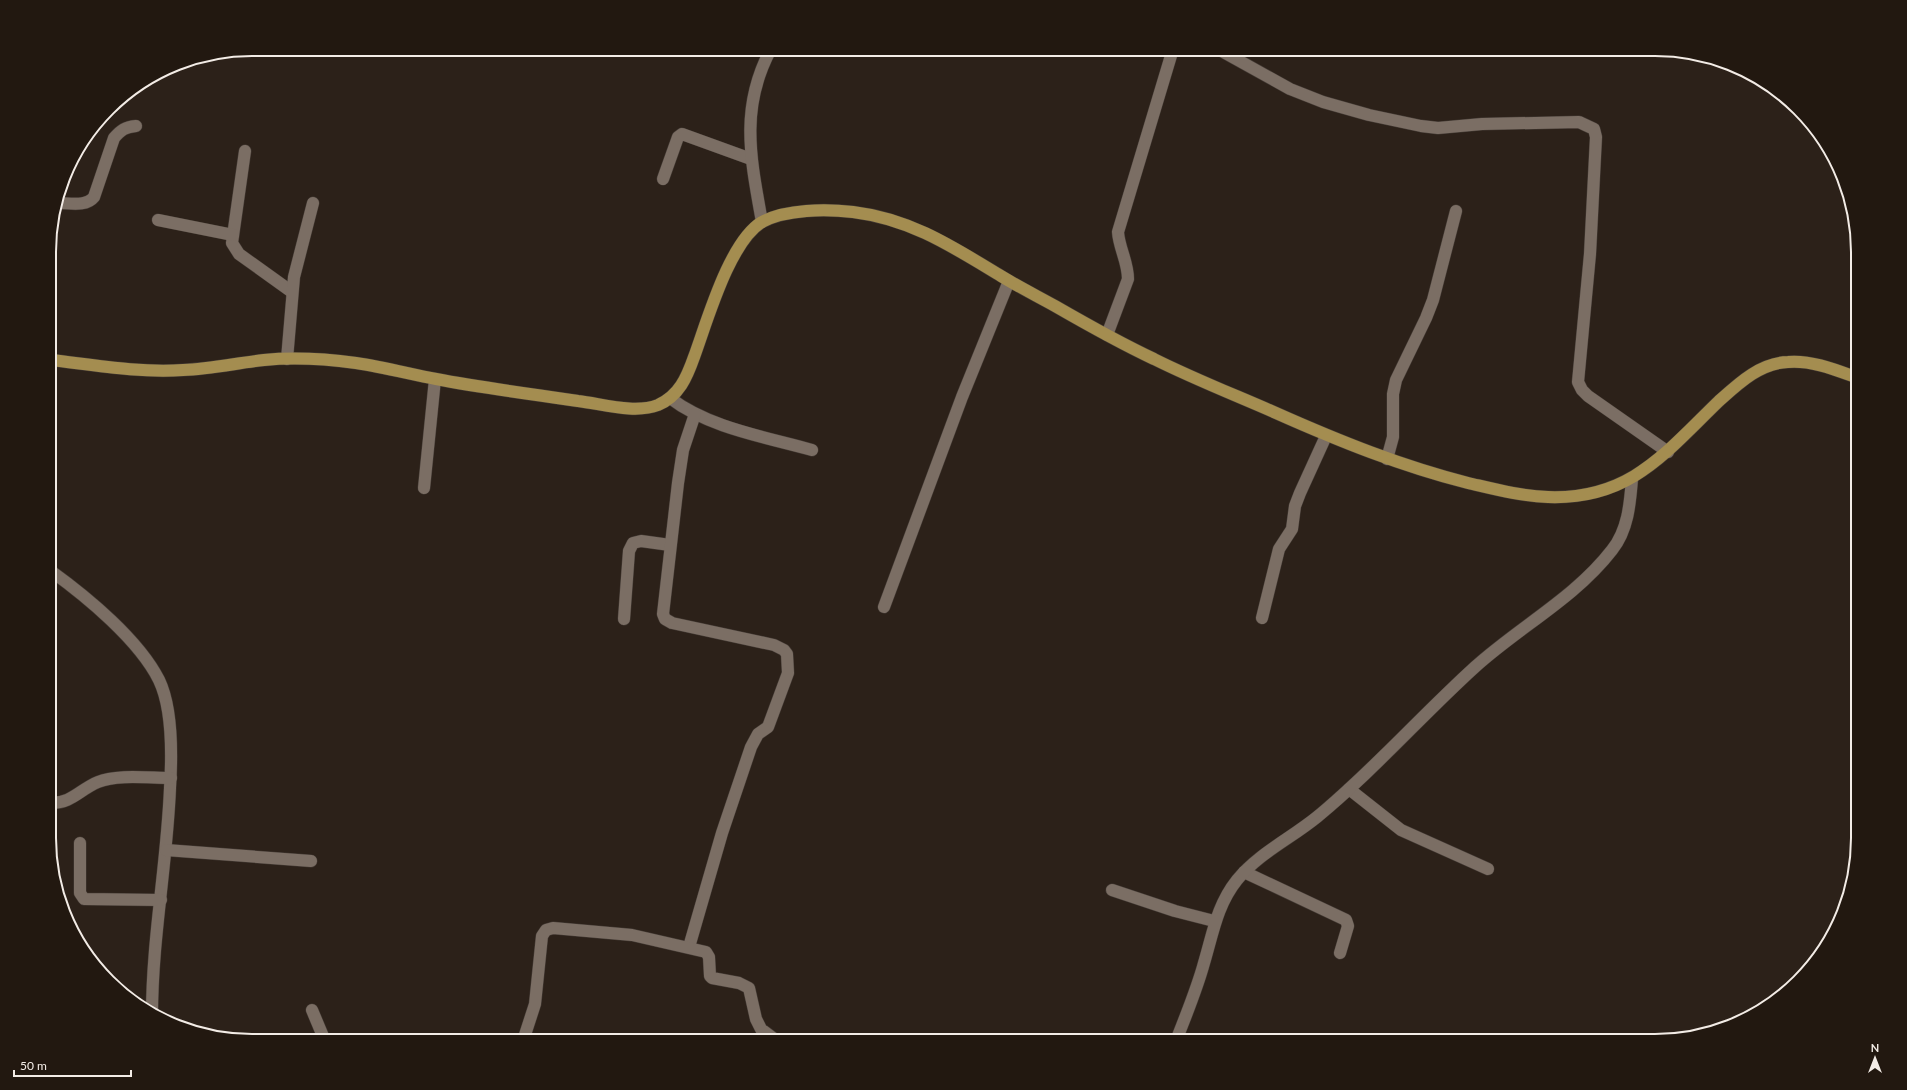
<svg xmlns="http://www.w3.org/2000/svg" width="1907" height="1090" viewBox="0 0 1907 1090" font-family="Lato,sans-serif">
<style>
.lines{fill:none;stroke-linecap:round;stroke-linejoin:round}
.minor-casing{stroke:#453c36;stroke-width:13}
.major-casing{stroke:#453c36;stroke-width:13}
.minor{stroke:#7b6e64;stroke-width:12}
.major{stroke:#a48d50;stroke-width:12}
.rim{fill:none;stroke:#f3ece6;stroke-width:2}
</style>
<rect width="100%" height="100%" fill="#2c2119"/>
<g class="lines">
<g class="minor-casing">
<g id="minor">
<path d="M1218,49L1290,89L1323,102L1369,115L1421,126L1438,128L1482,124L1579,122L1594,129L1596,137L1590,254L1578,382L1582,390L1588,396L1668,452"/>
<path d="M245,151L232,243L239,254L292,292"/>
<path d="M663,179L678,137L682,134L751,159"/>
<path d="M58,203C70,203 86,207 94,197L114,138C121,130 125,127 136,126"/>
<path d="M158,220L233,235"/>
<path d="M762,222C751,160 739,108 771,49"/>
<path d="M1107,335L1128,279C1128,262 1119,248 1118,232L1173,49"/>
<path d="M287,359L294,277L313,203"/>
<path d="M670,398C709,428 766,437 812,450"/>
<path d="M1387,459L1393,437V394L1396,380L1426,318L1433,300L1456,211"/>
<path d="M424,488L435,379"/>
<path d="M51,571C87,597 139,640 159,680C173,709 172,756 170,788C167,864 152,939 152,1015"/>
<path d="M884,607L962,397L1009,281"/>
<path d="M1262,618L1279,549L1292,529L1295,506L1300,493L1326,436"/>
<path d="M624,619L629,551L633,543L641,541L670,545"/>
<path d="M1349,789L1401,830L1488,869"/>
<path d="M51,803C72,803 79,790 98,782C117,774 149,778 171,778"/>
<path d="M80,843V893L84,899L161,900"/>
<path d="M166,850L311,861"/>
<path d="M1244,872L1346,920L1348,926L1340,953"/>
<path d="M1112,890L1175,911L1214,921"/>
<path d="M689,947L722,833L751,747L758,734L768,727L788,673L787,654L784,650L774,645L672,623L665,619L663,614L678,483L683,450L695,414"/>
<path d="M312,1010L325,1041"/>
<path d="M523,1041L535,1004L542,936L546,930L553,928L632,935L706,952L709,957L710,976L712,978L739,983L749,988L756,1019L761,1029L777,1041"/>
<path d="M1176,1041C1186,1015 1197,989 1204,963C1213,933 1217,905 1237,880C1259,853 1290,839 1317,817C1373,771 1421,716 1475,667C1519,627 1575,598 1612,550C1628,530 1630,504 1632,479"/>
</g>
</g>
<g class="major-casing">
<path id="major" d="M51,360C94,365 139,373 183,370C210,369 237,363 264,360C295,357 326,359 356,363C383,367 410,374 436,379C483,388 531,394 578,401C603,404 635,414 658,405C679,396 687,377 694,357C707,322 729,242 762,222C786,209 826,209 853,212C911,219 953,247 1001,276C1019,287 1037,296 1055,306C1088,325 1120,343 1154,359C1194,379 1235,395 1276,413C1339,441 1401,466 1468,483C1494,489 1520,496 1548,497C1630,500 1665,453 1719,401C1739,383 1760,363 1788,362C1812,360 1836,370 1858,378"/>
</g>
<use href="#minor" class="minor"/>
<use href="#major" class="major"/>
</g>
<path d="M0 0H1907V1090H0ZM252 56H1655A196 196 0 0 1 1851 252V838A196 196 0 0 1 1655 1034H252A196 196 0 0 1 56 838V252A196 196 0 0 1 252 56Z" fill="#221810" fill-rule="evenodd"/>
<path class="rim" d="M252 56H1655A196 196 0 0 1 1851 252V838A196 196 0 0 1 1655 1034H252A196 196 0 0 1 56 838V252A196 196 0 0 1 252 56Z"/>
<g transform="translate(1875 1058)" stroke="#221810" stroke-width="3" paint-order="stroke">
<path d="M0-3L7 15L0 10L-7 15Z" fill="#f3ece6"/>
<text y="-6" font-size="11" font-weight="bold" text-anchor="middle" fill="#f3ece6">N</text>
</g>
<path d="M14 1070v6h117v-6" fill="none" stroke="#f3ece6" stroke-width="2"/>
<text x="20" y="1070" font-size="12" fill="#f3ece6" stroke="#221810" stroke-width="3" paint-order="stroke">50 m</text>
</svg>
